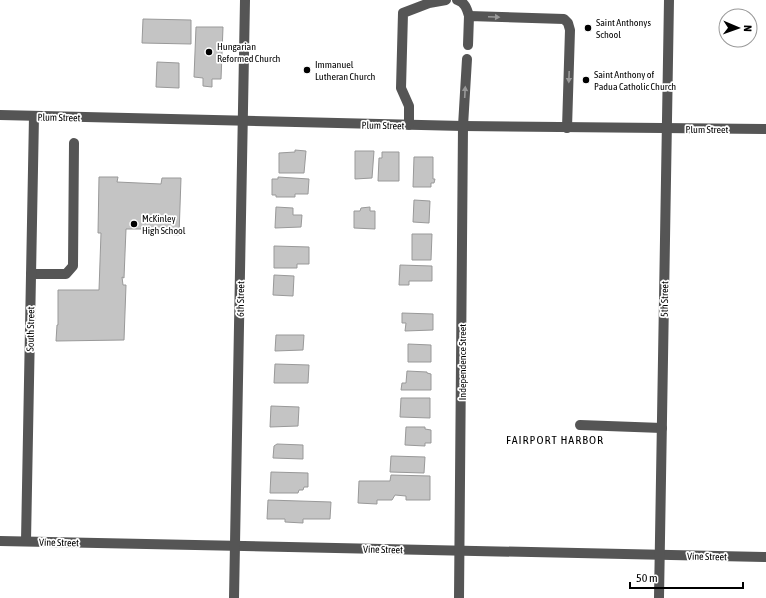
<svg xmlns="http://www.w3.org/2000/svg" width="766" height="598" viewBox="0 0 766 598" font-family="'Asap Condensed',sans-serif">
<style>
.building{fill:#c4c4c4;stroke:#999}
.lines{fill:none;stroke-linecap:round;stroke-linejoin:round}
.minor{stroke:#555;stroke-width:10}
.oneway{fill:#999}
.poi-dot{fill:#000;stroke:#fff;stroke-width:1.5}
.labels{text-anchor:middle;stroke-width:3.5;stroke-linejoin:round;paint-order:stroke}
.poi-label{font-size:10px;fill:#000;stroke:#fff;text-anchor:start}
.street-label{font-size:10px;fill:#000;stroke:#fff}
.quarter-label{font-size:12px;letter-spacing:1px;fill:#000;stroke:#fff}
</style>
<rect width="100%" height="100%" fill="#fff"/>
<g class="building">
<path d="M143,19L191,20V44L142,43Z"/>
<path d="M196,27H223L221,79H212V87L203,86V78L194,77Z"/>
<path d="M157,62L179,63V88L156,87Z"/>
<path d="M295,150L306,151L304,173H279V153L295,152Z"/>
<path d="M355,151H374L372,178L355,179Z"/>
<path d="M382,152H399V181H378L379,158H382Z"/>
<path d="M414,157H433V179H435L434,183H431V187H413Z"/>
<path d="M99,177H118L117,182L161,184L162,178H181L179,235L160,234V229H126L124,278L122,277L123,285H126L124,340L56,341L57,325H58V290H99L101,233H98Z"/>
<path d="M278,177L309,179L308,194H295V197H276V195H272V179H278Z"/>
<path d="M414,200L430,201L429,223L413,222Z"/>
<path d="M276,207L293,208V215H302L301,227L275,228Z"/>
<path d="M370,207V211H375V229L354,228V211H360L361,208Z"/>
<path d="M412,234H432L431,260H412Z"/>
<path d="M274,246L309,247V264H297V268H274Z"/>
<path d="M400,265L432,266V281H409V285H399Z"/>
<path d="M274,275L294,276L293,296L273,295Z"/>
<path d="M402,313L433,314V330L405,331L406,323H402Z"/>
<path d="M276,335H304L303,350L275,351Z"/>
<path d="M408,344L431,345V362H408Z"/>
<path d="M275,364L309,365L308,383H274Z"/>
<path d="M407,371L427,372V373L431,374V390H401L402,383H406Z"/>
<path d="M401,398H430V418L400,417Z"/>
<path d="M271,406L299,407L298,426L270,427Z"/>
<path d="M406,427H425V429L431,430V443H425V446L405,445Z"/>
<path d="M277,444L303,445V459L273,458L274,446Z"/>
<path d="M391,456L425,457L424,473L390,472Z"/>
<path d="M271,472L308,473V487H304L303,490H299L298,493H270Z"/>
<path d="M391,475L430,476V500H406V496L395,495L392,500H377V504L358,503L359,481H390Z"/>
<path d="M268,500L331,502L330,519H303V523L285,522V519H267Z"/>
</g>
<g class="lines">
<g class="minor">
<path d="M457,0C465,2 467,9 469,16"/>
<path d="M468,45L469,16L564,19L568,23L570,30L567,128"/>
<path d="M0,115L463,126L766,129"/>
<path d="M409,125V106L401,88L403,13L429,3L446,0"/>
<path d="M31,274H66L73,266L74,143"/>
<path d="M580,425L662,428"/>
<path d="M0,541L766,557"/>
<path d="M26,541L34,116"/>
<path d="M234,598L245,0"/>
<path d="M459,598L463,126L467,59"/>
<path d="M659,598L669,0"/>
</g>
</g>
<defs><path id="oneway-solid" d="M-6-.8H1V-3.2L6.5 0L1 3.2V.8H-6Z"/></defs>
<g class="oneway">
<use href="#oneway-solid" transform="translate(494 17) rotate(2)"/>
<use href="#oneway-solid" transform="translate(569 77) rotate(92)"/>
<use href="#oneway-solid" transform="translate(465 92) rotate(-87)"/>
</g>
<g class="poi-dot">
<circle cx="588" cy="28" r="4"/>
<circle cx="209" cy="52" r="4"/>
<circle cx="307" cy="70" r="4"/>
<circle cx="586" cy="80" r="4"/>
<circle cx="134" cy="224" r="4"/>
</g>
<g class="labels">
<g class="poi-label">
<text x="596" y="26">Saint Anthonys<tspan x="596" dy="12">School</tspan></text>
<text x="217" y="50">Hungarian<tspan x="217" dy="12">Reformed Church</tspan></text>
<text x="315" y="68">Immanuel<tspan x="315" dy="12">Lutheran Church</tspan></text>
<text x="594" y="78">Saint Anthony of<tspan x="594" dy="12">Padua Catholic Church</tspan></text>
<text x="142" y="222">McKinley<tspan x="142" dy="12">High School</tspan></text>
</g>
<g class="street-label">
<text transform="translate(59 117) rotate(1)" y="4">Plum Street</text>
<text transform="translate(383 125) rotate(1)" y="4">Plum Street</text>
<text x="707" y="133">Plum Street</text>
<text transform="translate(240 299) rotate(-89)" y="4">6th Street</text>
<text transform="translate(664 299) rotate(-89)" y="4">5th Street</text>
<text transform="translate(30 329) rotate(-89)" y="4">South Street</text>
<text transform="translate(462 362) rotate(-90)" y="4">Independence Street</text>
<text transform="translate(59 542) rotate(1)" y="4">Vine Street</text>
<text transform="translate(383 549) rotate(1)" y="4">Vine Street</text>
<text transform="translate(707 556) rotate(1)" y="4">Vine Street</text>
</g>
<g class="quarter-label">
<text x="555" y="444">FAIRPORT HARBOR</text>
</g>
</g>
<g transform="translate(738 28) rotate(92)"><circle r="19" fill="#ffffff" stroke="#999999"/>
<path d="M0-3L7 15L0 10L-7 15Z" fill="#000000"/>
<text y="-6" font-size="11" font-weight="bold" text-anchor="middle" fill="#000000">N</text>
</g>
<path d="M630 582v6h113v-6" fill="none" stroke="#000000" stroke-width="2"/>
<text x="636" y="582" font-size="12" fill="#000000" stroke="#ffffff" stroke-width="3" paint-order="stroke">50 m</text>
</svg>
